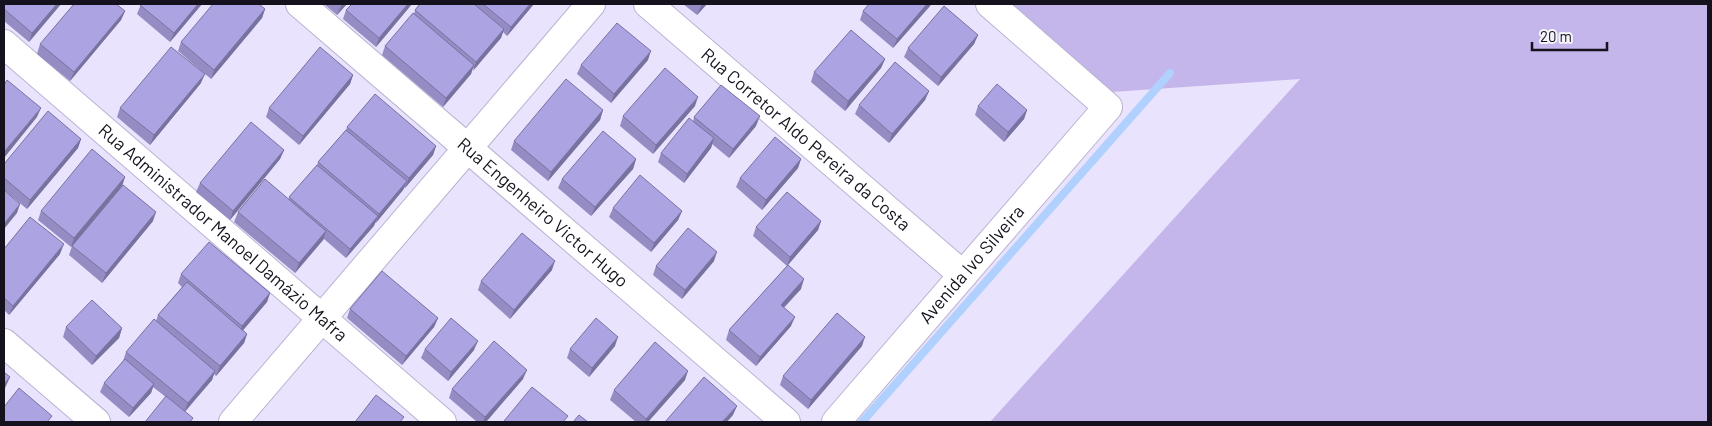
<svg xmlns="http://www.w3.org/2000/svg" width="1712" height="426" viewBox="0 0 1712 426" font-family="Barlow,sans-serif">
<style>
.green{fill:#c4b6ea}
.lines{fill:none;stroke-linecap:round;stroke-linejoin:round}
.stream{stroke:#b0d0fe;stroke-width:8}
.minor-casing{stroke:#bab2d2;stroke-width:30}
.minor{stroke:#fff;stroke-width:28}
.wall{fill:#948cc3}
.shaded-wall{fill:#78729f}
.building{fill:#aca3e3;stroke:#78729f}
.labels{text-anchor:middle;stroke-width:5;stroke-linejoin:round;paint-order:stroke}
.street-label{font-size:18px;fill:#15121d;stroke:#f5f4fb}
</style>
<rect width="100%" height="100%" fill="#eae3fe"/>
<path class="green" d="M1012,4H1708V422H990L1300,79L1112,92Z"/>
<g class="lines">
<path class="stream" d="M862,422L1170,73"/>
<g class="minor-casing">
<g id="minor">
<path id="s1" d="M300,4L786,422"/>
<path id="s2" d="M648,4L963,275"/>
<path id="s3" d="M4,44L442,422"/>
<path d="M4,343L96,422"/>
<path d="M233,422L591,4"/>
<path id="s4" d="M836,422L1108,107L990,4"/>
</g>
</g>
<use href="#minor" class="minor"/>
</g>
<g class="wall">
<path d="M4,4H61L29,42L4,21Z"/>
<path d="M141,4H202L170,42L137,14Z"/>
<path d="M324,4H347L337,15Z"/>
<path d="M412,4L376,47L343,19L346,10Z"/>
<path d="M420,4H534L507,36L503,32L501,38L472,70L471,74L443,107L382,55L385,46L414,14L415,10Z"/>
<path d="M683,4H707L697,15Z"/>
<path d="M869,4H931L930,6L893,48L860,20L863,11Z"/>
<path d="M265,9L262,18L211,79L178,51L181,42Z"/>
<path d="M125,11L121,20L70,81L37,54L40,44Z"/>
<path d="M978,35L974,44L938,86L904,57L908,48Z"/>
<path d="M885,59L881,68L845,111L811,82L814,72Z"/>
<path d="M648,60L611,103L577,74L581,65Z"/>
<path d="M353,75L350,84L299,145L266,117L269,108Z"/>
<path d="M201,83L150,145L117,117L120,108Z"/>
<path d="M929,91L925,100L889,143L855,114L859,105Z"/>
<path d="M695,106L653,154L620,126L623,116Z"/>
<path d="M978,106L1027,110L1024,119L1004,142L975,115Z"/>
<path d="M603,110L600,120L548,181L511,150L514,141Z"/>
<path d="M694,117L756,126L729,158L712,144L711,148L684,183L658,162L661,153L693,122Z"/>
<path d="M347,127L436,146L433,155L405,188V187L403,190L346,258L324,239L295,273L234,222L238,212L288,199L317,165L318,162L346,130Z"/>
<path d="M81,139L78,148L27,209L4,190V164Z"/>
<path d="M284,150L280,159L230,220L196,192L200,183Z"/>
<path d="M636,159L633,169L591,216L558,188L562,179Z"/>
<path d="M801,159L798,168L762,210L736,187L740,178Z"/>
<path d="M125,177L122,186L153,221L102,283L69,255L72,246L71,247L38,220L41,211Z"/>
<path d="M613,208L682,211L678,220L651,252L609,217Z"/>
<path d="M821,221L818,230L788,265L801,289L784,308L791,326L756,366L726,340L729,330L787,266L753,236L756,227Z"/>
<path d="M4,249L60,254L9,315L4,310Z"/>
<path d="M714,261L682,299L653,275L656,266Z"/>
<path d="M552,270L510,319L478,290L481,281Z"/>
<path d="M181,274L270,293L267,302L243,330L247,334L244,343L216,376L214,374L212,380L185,412L153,387L151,393L129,417L100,392L104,383L123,361L126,352L156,321L158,315L182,287L178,283Z"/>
<path d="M350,309L438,318L434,327L402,365L347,318Z"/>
<path d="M66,327L122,328L119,338L92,365L63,337Z"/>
<path d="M615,346L589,377L567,358L570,349Z"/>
<path d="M862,346L808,409L780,385L783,376Z"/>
<path d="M425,349L474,350L448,381L421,358Z"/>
<path d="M523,379L486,422H477L449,398L452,389Z"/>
<path d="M685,380L648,422H636L610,400L614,390Z"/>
</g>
<g class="shaded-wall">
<path d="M57,4H61L29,42L32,33Z"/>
<path d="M198,4H202L170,42L174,33Z"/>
<path d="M343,4H347L337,15L341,6Z"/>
<path d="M408,4H412L376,47L379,38Z"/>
<path d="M530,4H534L507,36L511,27Z"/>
<path d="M703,4H707L697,15L701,6Z"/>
<path d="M927,4H931L930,6L893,48L897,39Z"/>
<path d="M265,9L262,18L211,79L214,70Z"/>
<path d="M125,11L121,20L70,81L74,72Z"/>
<path d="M504,29L501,38L473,71L476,62Z"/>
<path d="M978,35L974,44L938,86L941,77Z"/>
<path d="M651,51L648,60L611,103L614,94Z"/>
<path d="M885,59L881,68L845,111L848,101Z"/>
<path d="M474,65L471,74L443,107L446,98Z"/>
<path d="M205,74L201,83L150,145L154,135Z"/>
<path d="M353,75L350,84L299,145L303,136Z"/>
<path d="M929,91L925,100L889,143L892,134Z"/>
<path d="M698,97L695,106L653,154L656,145Z"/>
<path d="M41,108L37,117L4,158V152Z"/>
<path d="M603,110L600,120L548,181L551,172Z"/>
<path d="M1027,110L1024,119L1004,142L1008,132Z"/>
<path d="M760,116L756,126L729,158L733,149Z"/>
<path d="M714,138L711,148L684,183L687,174Z"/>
<path d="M81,139L78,148L27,209L30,200Z"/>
<path d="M436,146L433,155L405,188L409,178Z"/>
<path d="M284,150L280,159L230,220L233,211Z"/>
<path d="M636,159L633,169L591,216L595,207Z"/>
<path d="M801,159L798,168L762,210L766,200Z"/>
<path d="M125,177L122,186L71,247L74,238Z"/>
<path d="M407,181L403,190L376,223L379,214Z"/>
<path d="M20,204L17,213L4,229V224Z"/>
<path d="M682,211L678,220L651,252L654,243Z"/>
<path d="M156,212L153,221L102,283L106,273Z"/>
<path d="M378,216L374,226L346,258L350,249Z"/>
<path d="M821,221L818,230L787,266L790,257Z"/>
<path d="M326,231L323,240L295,273L299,263Z"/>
<path d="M64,244L60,254L9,315L13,306Z"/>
<path d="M717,252L714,261L682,299L685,290Z"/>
<path d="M555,261L552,270L510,319L514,310Z"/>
<path d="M804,279L801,289L777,314L781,305Z"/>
<path d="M270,293L267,302L239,335L242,326Z"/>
<path d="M795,317L791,326L756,366L760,357Z"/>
<path d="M438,318L434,327L402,365L406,356Z"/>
<path d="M122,328L119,338L92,365L96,356Z"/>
<path d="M247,334L244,343L216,376L220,366Z"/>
<path d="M618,337L615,346L589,377L592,368Z"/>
<path d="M865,337L862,346L808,409L811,400Z"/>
<path d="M478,341L474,350L448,381L451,372Z"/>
<path d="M527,370L523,379L486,422H483L485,417Z"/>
<path d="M215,371L212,380L184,412L188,403Z"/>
<path d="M688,371L685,380L648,422H645L646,419Z"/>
<path d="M10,377L6,386L4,390V384Z"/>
<path d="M154,384L151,393L129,417L133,408Z"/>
<path d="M737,406L733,415L727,422H722Z"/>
</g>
<g class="building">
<path d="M4,4H57L32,33L4,9Z"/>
<path d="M74,4H116L125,11L74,72L40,44Z"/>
<path d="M141,4H198L174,33L140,5Z"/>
<path d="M213,4H259L265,9L214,70L181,42Z"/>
<path d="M352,4H408L379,38L346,10Z"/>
<path d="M420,4H474L504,29L476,62L415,10Z"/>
<path d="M483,4H530L511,27Z"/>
<path d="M869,4H927L897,39L863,11Z"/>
<path d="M944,6L978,35L941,77L908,48Z"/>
<path d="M413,13L474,65L446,98L385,46Z"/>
<path d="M617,23L651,51L614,94L581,65Z"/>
<path d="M851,30L885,59L848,101L814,72Z"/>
<path d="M171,47L205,74L154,135L120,108Z"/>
<path d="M320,47L353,75L303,136L269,108Z"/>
<path d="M895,62L929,91L892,134L859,105Z"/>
<path d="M665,68L698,97L656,145L623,116Z"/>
<path d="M566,79L603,110L551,172L514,141Z"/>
<path d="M7,80L41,108L4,152V85Z"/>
<path d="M997,84L1027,110L1008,132L978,106Z"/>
<path d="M721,85L760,116L733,149L694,117Z"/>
<path d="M375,94L436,146L409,178L347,127Z"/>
<path d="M48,111L81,139L30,200L4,178V164Z"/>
<path d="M689,118L714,138L687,174L661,153Z"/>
<path d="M251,122L284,150L233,211L200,183Z"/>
<path d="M346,130L407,181L379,214L318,162Z"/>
<path d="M603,131L636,159L595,207L562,179Z"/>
<path d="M775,137L801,159L766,200L740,178Z"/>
<path d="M92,149L125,177L74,238L41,211Z"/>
<path d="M317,165L378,216L350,249L289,197Z"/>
<path d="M640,175L682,211L654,243L613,208Z"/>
<path d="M265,179L326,231L299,263L238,212Z"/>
<path d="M123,185L156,212L106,273L72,246Z"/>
<path d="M4,190L20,204L4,224Z"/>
<path d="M787,192L821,221L790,257L756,227Z"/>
<path d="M30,217L64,244L13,306L4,298V249Z"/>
<path d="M688,228L717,252L685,290L656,266Z"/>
<path d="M522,233L555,261L514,310L481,281Z"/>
<path d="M209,242L270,293L242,326L181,274Z"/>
<path d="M788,265L804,279L781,305L795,317L760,357L729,330Z"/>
<path d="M382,271L438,318L406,356L350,309Z"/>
<path d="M187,282L247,334L220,366L158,315Z"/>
<path d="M92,300L122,328L96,356L66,327Z"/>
<path d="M837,313L865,337L811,400L783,376Z"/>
<path d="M451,318L478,341L451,372L425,349Z"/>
<path d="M596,318L618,337L592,368L570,349Z"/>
<path d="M154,319L215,371L188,403L126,352Z"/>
<path d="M494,341L527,370L485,417L452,389Z"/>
<path d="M655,342L688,371L646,419L614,390Z"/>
<path d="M125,359L154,384L133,408L104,383Z"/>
<path d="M4,372L10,377L4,384Z"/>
<path d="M704,377L737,406L722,422H665Z"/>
<path d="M532,387L568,416L563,422H505L504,421Z"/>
<path d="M19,388L52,416L47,422H4V407Z"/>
<path d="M376,395L404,417L400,422H355Z"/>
<path d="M166,396L193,418L190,422H145Z"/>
<path d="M579,415L588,422H573Z"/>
</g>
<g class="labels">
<g class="street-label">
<text dy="6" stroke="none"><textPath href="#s2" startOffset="208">Rua Corretor Aldo Pereira da Costa</textPath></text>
<text dy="6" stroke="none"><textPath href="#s1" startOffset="320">Rua Engenheiro Victor Hugo</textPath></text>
<text dy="6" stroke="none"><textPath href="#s3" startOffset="289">Rua Administrador Manoel Damázio Mafra</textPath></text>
<text dy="6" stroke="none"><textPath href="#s4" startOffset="208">Avenida Ivo Silveira</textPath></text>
</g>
</g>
<rect width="1712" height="426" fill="none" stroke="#15121d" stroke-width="10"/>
<path d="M1532 42v8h75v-8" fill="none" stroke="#15121d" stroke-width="2.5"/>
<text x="1540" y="42" font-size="15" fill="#15121d" stroke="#f5f4fb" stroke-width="4" paint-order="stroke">20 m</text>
</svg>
